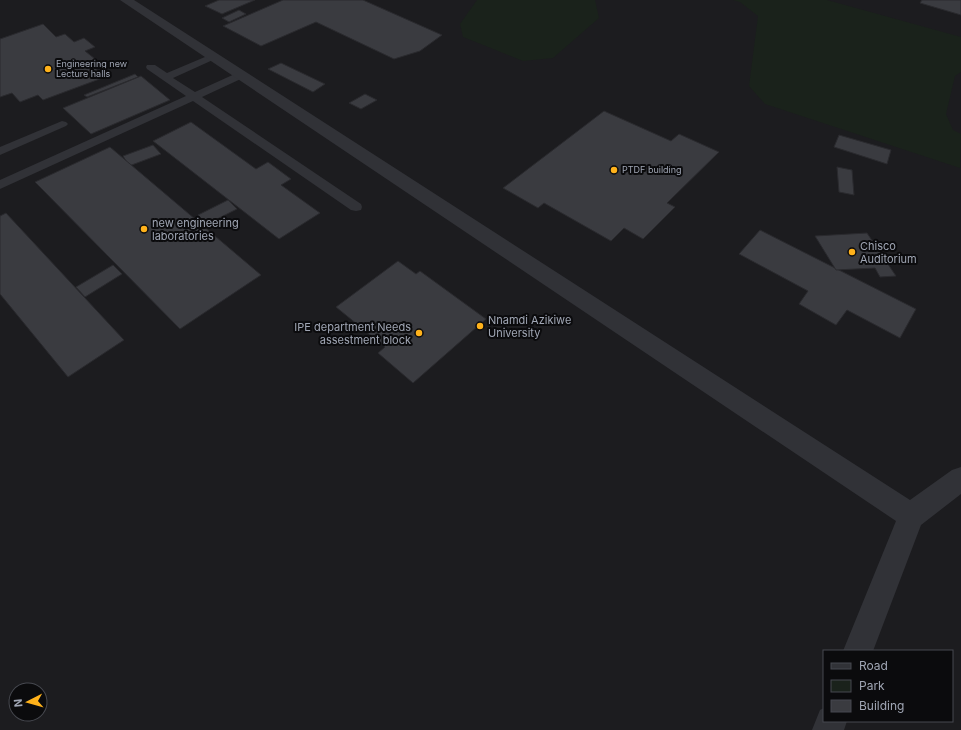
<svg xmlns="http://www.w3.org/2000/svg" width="961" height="730" viewBox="0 0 961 730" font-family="Inter,sans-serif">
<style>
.built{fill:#1c1c1f;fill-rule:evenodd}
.green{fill:#1a221b}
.building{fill:#3a3b40;stroke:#2a2a2e}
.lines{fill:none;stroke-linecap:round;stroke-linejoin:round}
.lane{fill:#313237;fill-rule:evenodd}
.street{fill:#313237;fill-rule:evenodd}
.poi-dot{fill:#ffb21b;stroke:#0b0b0d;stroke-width:1.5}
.labels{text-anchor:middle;stroke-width:4;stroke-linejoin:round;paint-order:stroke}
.far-poi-label{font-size:9px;fill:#a0a6b4;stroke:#0b0b0d;text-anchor:start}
.poi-label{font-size:11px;fill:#a0a6b4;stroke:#0b0b0d;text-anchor:start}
</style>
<rect width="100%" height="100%" fill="#101012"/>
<path class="built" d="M0,0H961V730H0ZM824,651H952V721H824ZM16,690H40V714H16Z"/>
<g class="green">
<path d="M477,0H595L599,18L553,58L523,61L463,37L460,24Z"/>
<path d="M733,0H827L961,37V72L955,76L946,114L953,130L961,134L960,168L765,104L749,86L758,16L740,2Z"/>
</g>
<g class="building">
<path d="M219,0H255L222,14L205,6Z"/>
<path d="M283,0H363L442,35L420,51L394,59L316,22L261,46L223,26Z"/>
<path d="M922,0H961V15L920,3Z"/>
<path d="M239,10L246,14L229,22L222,18Z"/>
<path d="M43,24L56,37L65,34L74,42L84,38L95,47L85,51L95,59L88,62L105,77L43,100L38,95L20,102L12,93L0,97V39Z"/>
<path d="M281,63L325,84L313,92L268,69Z"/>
<path d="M135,74L138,77L87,97L84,95Z"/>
<path d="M141,76L170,100L91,134L63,108Z"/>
<path d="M365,94L377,100L361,109L349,103Z"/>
<path d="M604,111L671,141L679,134L719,152L667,203L675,207L643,239L624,228L611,241L544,203L538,208L503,188Z"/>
<path d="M191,122L256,169L268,162L291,179L281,185L320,213L279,239L153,141Z"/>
<path d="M839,135L891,150L887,164L834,147Z"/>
<path d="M153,145L161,154L129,166L123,156Z"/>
<path d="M110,147L261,275L180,329L35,182Z"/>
<path d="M837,167L852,170L854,195L839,192Z"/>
<path d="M228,200L237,209L207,224L198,215Z"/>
<path d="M6,213L124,340L68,377L0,294V216Z"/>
<path d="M760,230L916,309L900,338L847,310L836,325L799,304L808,291L739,254Z"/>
<path d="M867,233L896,276L880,277L875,268L836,270L815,236Z"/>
<path d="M398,261L416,274L420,271L486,319L413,383L378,353L385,347L336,307Z"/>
<path d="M113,265L122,274L85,297L76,287Z"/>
</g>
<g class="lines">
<g class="lane">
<path d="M212,54L215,55L217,57L215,59L173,78L195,92L237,73H245L246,75L245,77L202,97L361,204L362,207L361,210L356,211L351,210L193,101L0,189V180L186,96L147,69L146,67L147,65H155L167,73Z"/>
<path d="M62,121L66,122L68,124L66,126L0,155V147Z"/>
</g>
<g class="street">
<path d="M120,0H134L910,500L952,470L961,467V494L921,525L873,651H843L896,521Z"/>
<path d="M824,708V721H847L844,730H812L820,710Z"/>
</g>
</g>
<g class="poi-dot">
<circle cx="48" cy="69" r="4"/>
<circle cx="614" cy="170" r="4"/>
<circle cx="144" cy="229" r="4"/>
<circle cx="852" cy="252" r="4"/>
<circle cx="480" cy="326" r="4"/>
<circle cx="419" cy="333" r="4"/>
</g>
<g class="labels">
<g class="far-poi-label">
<text x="56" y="67">Engineering new<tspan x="56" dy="10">Lecture halls</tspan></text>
<text x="622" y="173">PTDF building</text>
</g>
<g class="poi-label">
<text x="152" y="227">new engineering<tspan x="152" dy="13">laboratories</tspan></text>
<text x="860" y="250">Chisco<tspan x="860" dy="13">Auditorium</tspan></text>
<text x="488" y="324">Nnamdi Azikiwe<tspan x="488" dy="13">University</tspan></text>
<text x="411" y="331" text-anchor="end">IPE department Needs<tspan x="411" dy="13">assestment block</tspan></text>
</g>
</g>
<rect x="823" y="650" width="130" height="72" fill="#0b0b0d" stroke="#474950"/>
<rect x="831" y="663" width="20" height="6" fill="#313237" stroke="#474950"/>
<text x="859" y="670" font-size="12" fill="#a0a6b4">Road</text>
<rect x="831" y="680" width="20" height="12" fill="#1a221b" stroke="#474950"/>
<text x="859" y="690" font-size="12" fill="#a0a6b4">Park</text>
<rect x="831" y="700" width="20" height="12" fill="#3a3b40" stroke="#474950"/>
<text x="859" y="710" font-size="12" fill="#a0a6b4">Building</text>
<g transform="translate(28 702) rotate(264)"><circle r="19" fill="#0b0b0d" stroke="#474950"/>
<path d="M0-3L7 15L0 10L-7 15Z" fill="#ffb21b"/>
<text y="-6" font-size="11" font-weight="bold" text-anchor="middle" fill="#a0a6b4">N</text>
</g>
</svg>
